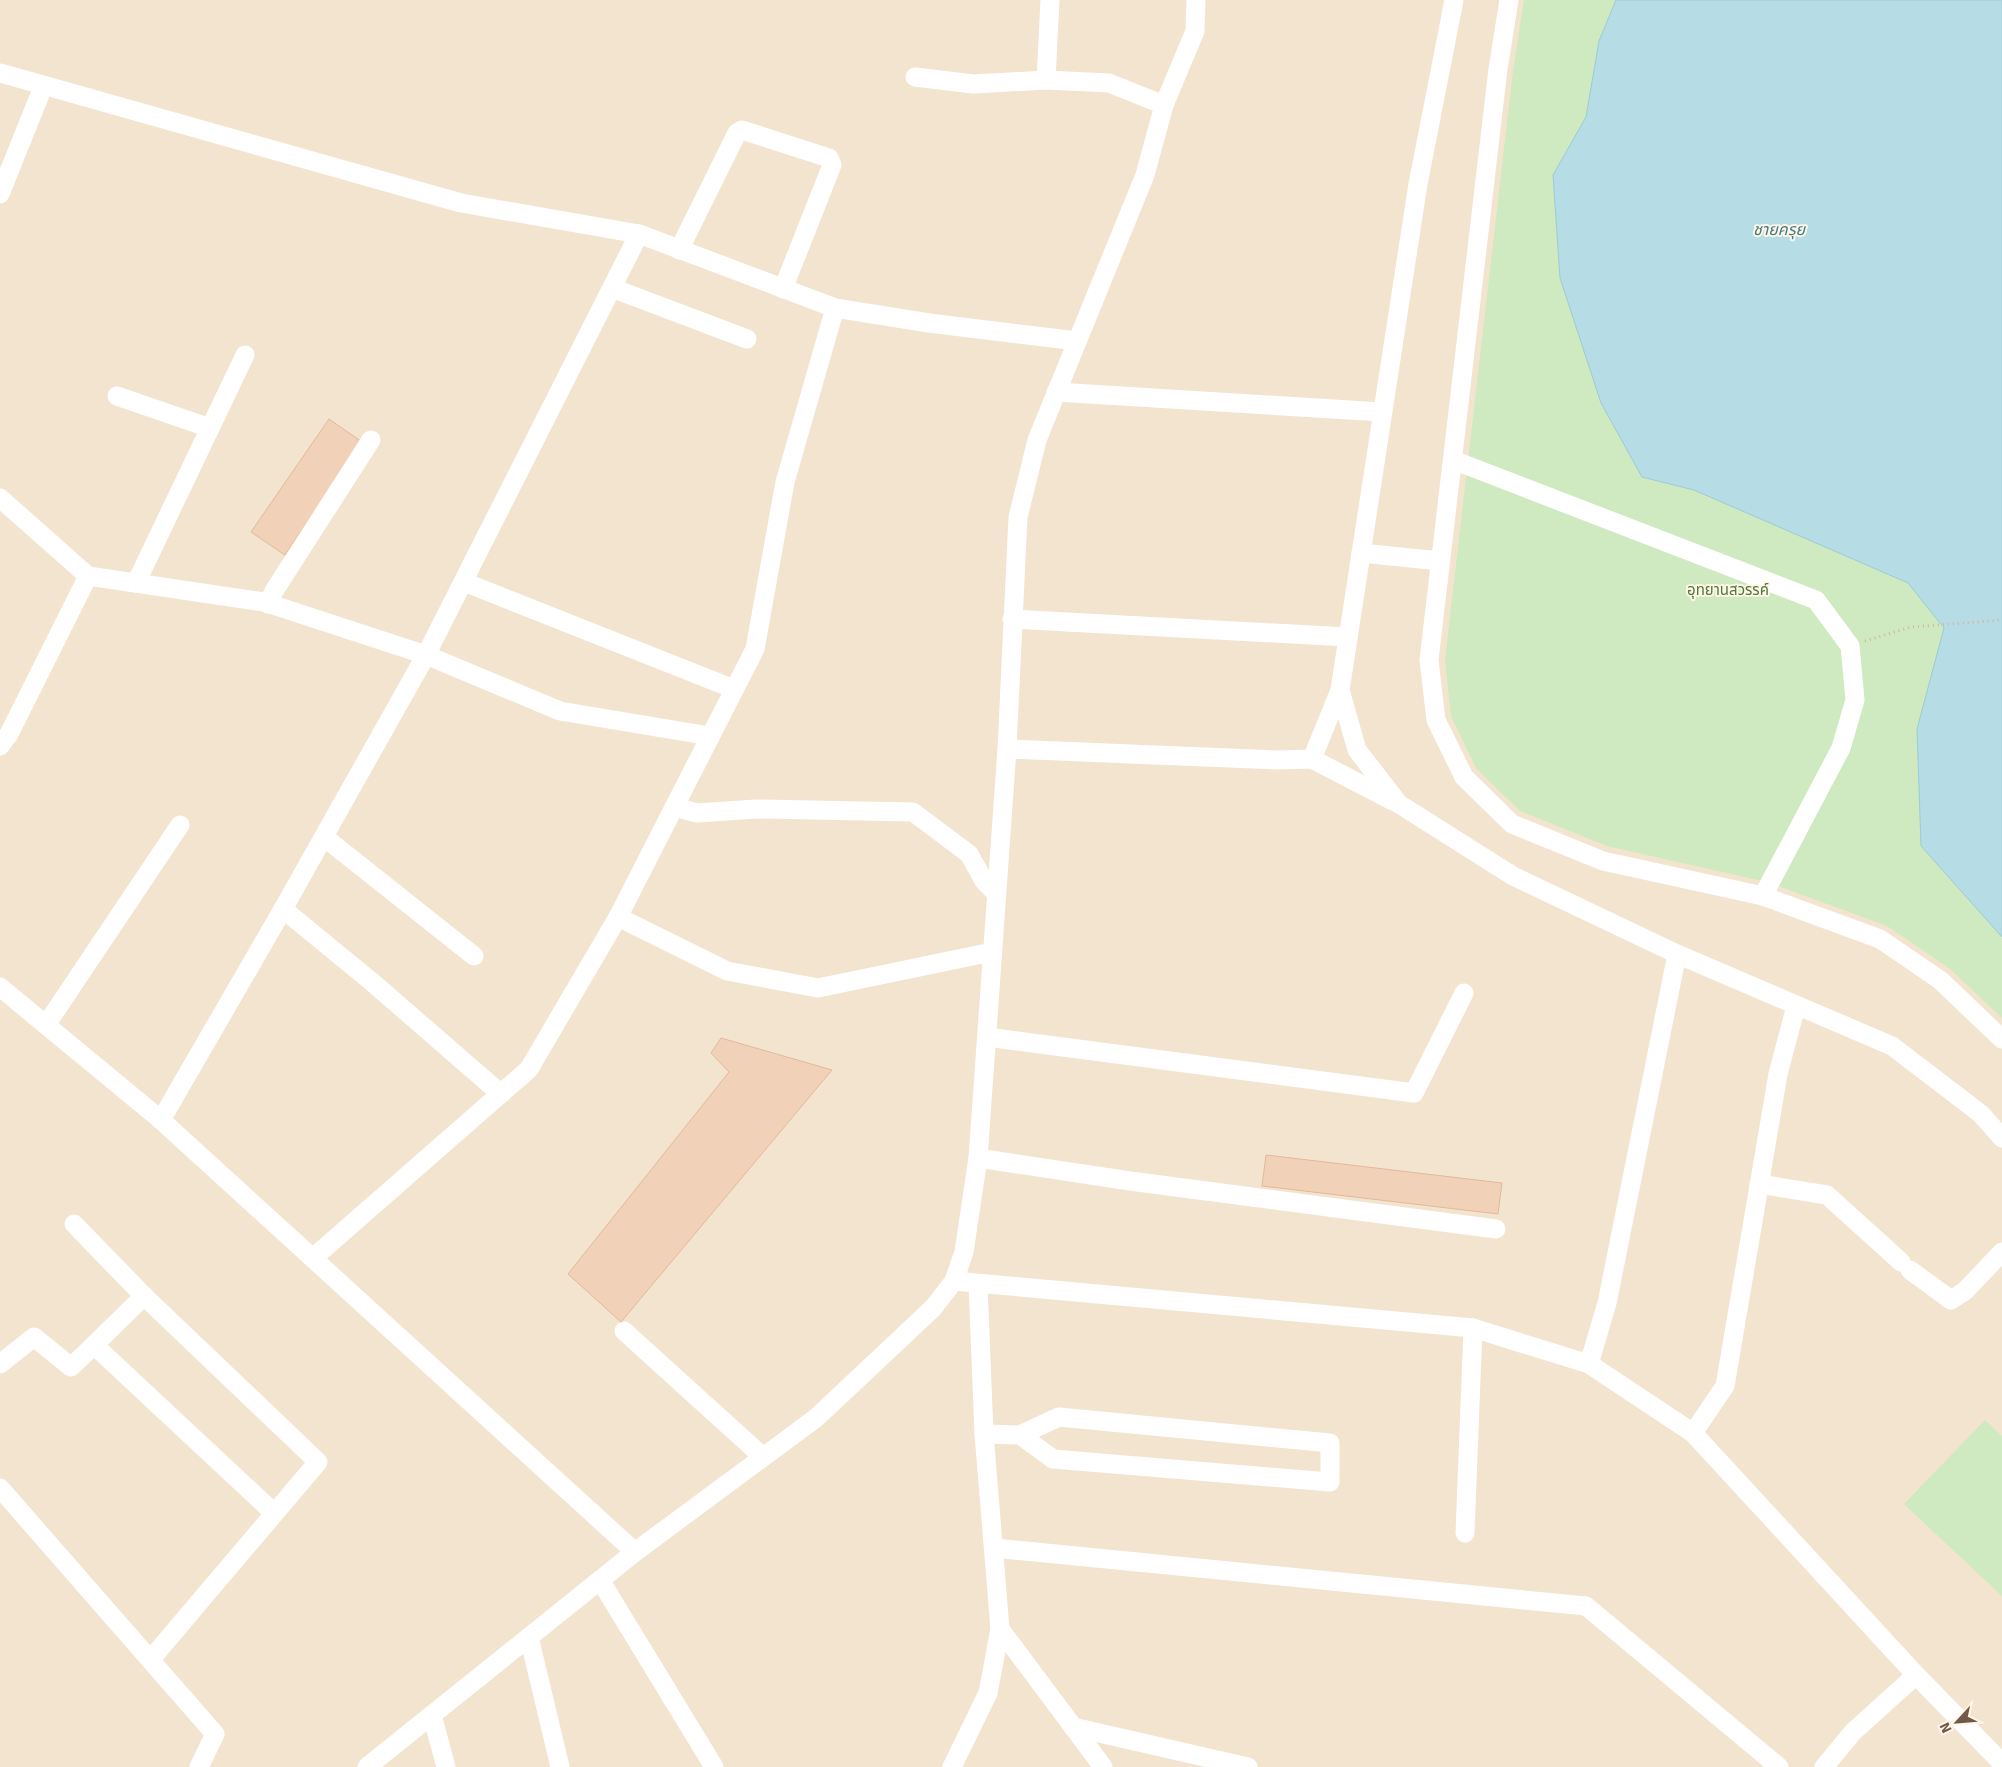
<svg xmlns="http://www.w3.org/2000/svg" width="2002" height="1767" viewBox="0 0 2002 1767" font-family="Signika,'Noto Sans Thai',sans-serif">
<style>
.residential{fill:#f3e4cf}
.green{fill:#cfe9c0}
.water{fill:#b6dce5;stroke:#9ccbd6}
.building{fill:#f1d1b8;stroke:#e3b899}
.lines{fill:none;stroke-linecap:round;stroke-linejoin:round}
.path{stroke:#d5b49c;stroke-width:3;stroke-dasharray:1 4;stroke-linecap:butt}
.minor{stroke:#fff;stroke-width:19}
.labels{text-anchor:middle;stroke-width:4;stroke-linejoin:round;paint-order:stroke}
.park-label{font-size:15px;fill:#4f7841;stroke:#fff6e6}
.water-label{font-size:16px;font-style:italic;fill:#427985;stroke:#fff6e6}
</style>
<rect width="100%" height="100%" fill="#fcf2e0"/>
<rect class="residential" x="0" y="0" width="2002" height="1767"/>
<g class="green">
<path d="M1524,0H2002V1018L1949,968L1887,926L1767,882L1607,846L1520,811L1476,768L1451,716L1445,660L1513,71Z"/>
<path d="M1985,1420L2002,1436V1596L1904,1504Z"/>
</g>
<path class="water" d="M1616,0H2002V937L1921,846L1917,729L1944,628L1908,583L1694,490L1642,477L1601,403L1560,278L1553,175L1586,117L1599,41Z"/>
<g class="building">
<path d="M329,419L362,442L285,555L251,532Z"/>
<path d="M721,1038L832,1070L621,1322L568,1274L729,1072L711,1053Z"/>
<path d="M1266,1155L1502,1183L1498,1214L1262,1186Z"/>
</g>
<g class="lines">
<path class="path" d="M1865,641L1911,627L2002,620"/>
<g class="minor">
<path d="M1050,0L1046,80L1109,83L1164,105"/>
<path d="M1454,0L1418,184L1340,690L1357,750L1399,804L1513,876L1677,954L1892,1046L1981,1114L2002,1138"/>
<path d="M1509,0L1498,69L1429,660L1436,720L1464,777L1512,824L1603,861L1763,896L1880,939L1940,980L2002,1039"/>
<path d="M0,73L461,203L639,234L835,308L929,323L1077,341"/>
<path d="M915,77L973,84L1046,80"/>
<path d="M0,194L43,87"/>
<path d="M679,250L737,133L742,130L829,158L832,165L783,289"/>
<path d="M612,288L747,339"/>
<path d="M1056,392L1382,412"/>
<path d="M117,396L210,428"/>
<path d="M1453,460L1816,600L1850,646L1855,700L1841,748L1763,896"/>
<path d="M0,498L88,576L264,602L426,655L560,711L710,736"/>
<path d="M1361,553L1440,561"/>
<path d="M464,582L734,689"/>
<path d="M136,583L245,355"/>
<path d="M268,604L274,591L371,440"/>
<path d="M1012,619L1348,637"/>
<path d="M0,746L9,734L88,576"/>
<path d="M1007,749L1279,760L1312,759L1393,801"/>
<path d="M1312,759L1340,690"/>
<path d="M674,807L697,813L756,809L913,812L969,854L984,881L996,893"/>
<path d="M324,837L474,956"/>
<path d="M283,909L372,982L501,1094"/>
<path d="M618,917L727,971L818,988L992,952"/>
<path d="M0,987L161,1120L635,1552"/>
<path d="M46,1025L180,825"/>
<path d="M987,1037L1414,1093L1464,993"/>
<path d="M161,1120L283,909L426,655L639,234"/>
<path d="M978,1158L1130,1181L1496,1229"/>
<path d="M1759,1184L1827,1195L1901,1262"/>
<path d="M74,1224L144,1296L318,1462L151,1659"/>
<path d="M313,1258L529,1069L618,917L755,649L785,482L835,308"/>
<path d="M1910,1270L1951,1300L1965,1291L2002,1252"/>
<path d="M954,1281L1473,1328L1589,1364L1693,1433L1916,1675L2002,1763"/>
<path d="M624,1331L763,1457"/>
<path d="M94,1345L144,1296"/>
<path d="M0,1364L34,1337L71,1367L94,1345L274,1513"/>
<path d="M1589,1364L1607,1303L1677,954"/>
<path d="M1693,1433L1725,1386L1778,1074L1796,1006"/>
<path d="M984,1434L1020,1435L1053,1459L1330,1482V1443L1059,1417L1020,1435"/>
<path d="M0,1488L215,1734L199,1767"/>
<path d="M1465,1533L1473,1328"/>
<path d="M994,1548L1586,1606L1779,1767"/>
<path d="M600,1580L714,1767"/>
<path d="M1000,1629L1103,1767"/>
<path d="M529,1637L560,1767"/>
<path d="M432,1715L446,1767"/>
<path d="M1073,1727L1248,1767"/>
<path d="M367,1767L635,1552L816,1418L933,1308L954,1281L964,1252L978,1158L1007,749L1018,517L1037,440L1145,175L1164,105L1195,31L1196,0"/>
<path d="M952,1767L988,1693L1000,1629L984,1434L978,1284"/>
<path d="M1824,1767L1853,1732L1916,1675"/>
</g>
</g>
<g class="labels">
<g class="park-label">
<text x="1728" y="595">อุทยานสวรรค์</text>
</g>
<g class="water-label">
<text x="1779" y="235">ชายครุย</text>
</g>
</g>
<g transform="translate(1957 1722) rotate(244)" stroke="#fff6e6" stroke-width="4" paint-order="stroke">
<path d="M0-4L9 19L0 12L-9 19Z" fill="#725848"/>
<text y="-8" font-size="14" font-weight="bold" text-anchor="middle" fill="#725848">N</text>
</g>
</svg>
